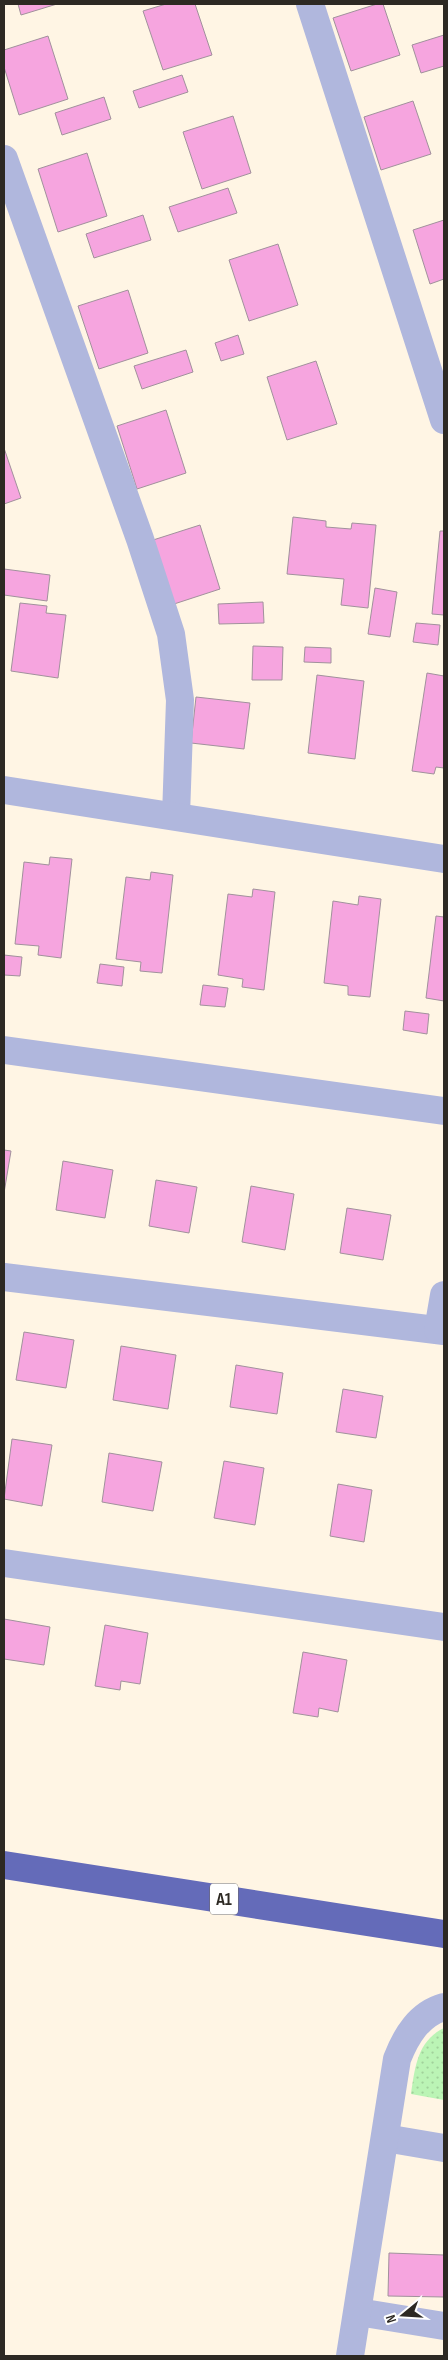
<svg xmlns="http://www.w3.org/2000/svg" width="448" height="2360" viewBox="0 0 448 2360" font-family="'Sofia Sans Condensed',sans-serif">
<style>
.grass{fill:url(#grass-dots)}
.building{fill:#f6a5df;stroke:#a1919c}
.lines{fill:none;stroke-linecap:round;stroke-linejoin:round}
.minor{stroke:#b0b7dd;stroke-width:28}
.highway{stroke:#646bb9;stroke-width:28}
.labels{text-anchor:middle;stroke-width:4;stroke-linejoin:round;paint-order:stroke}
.shield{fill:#fff;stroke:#6c6965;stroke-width:1}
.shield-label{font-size:18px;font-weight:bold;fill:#2d2923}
</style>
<defs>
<pattern id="grass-dots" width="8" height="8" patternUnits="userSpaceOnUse" patternTransform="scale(1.25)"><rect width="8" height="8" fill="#bbf4b5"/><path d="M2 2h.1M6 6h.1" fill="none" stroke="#a1d19b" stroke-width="1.8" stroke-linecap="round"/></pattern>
</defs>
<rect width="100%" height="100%" fill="#fff5e4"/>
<path class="grass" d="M444,2028V2100L411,2094C415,2068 417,2041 444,2028Z"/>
<g class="building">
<path d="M18,4H57L21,15Z"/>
<path d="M166,4H195L212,55L163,70L143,11Z"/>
<path d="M377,4H383L400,55L351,71L333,18Z"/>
<path d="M444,35V66L421,73L412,45Z"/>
<path d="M48,36L68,99L19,115L4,67V50Z"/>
<path d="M182,75L188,92L139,108L133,91Z"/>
<path d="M104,97L111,119L62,135L55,113Z"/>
<path d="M413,101L431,154L381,170L364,117Z"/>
<path d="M233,116L251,173L202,189L183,132Z"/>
<path d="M87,153L107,216L58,232L38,169Z"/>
<path d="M228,188L237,213L178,232L169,207Z"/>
<path d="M143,215L151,240L94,258L86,234Z"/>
<path d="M444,220V279L430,284L413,230Z"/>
<path d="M278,244L298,305L249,321L229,260Z"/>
<path d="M128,290L148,353L99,369L78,306Z"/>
<path d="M238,335L244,354L221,361L215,343Z"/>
<path d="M186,350L193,372L142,389L134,366Z"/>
<path d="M316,361L337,424L287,440L267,377Z"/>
<path d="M166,410L186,473L137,489L117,426Z"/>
<path d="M4,448L21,498L4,504Z"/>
<path d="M293,517L326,521V527L351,529L352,523L376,525L368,608L341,605L344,579L287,574Z"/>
<path d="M200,525L220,589L171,605L150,541Z"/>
<path d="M440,531H444V615L432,614Z"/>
<path d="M4,569L50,575L47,601L4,595Z"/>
<path d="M375,588L397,592L390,637L368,634Z"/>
<path d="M263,602L264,623L219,624L218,604Z"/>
<path d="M20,603L47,606L46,613L66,615L58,678L11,671Z"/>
<path d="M416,623L440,625L438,645L413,642Z"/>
<path d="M253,646L283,647L282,680H252Z"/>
<path d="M305,647L331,648V663L304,662Z"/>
<path d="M427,673L444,676V768L436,767L434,774L412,771Z"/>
<path d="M317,675L364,681L355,759L308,753Z"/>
<path d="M196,697L250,703L244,749L191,743Z"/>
<path d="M50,857L72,859L61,958L38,955L39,946L15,944L24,862L49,865Z"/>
<path d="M151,872L173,875L162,973L140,971L141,962L116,959L126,877L150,880Z"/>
<path d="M253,889L275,892L264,990L242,987L243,979L218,975L228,894L252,897Z"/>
<path d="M359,896L381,899L370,997L348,995V986L324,983L333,901L358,905Z"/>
<path d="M436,916L444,917V1001L426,998Z"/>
<path d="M4,955L22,957L20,976L4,975Z"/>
<path d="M100,964L124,967L122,986L97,983Z"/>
<path d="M203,985L228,988L225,1007L200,1005Z"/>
<path d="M405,1011L429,1014L427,1034L403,1030Z"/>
<path d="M4,1150L11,1151L4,1193Z"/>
<path d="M63,1161L113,1170L105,1218L56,1210Z"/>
<path d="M156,1180L197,1187L189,1233L149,1226Z"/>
<path d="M251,1186L294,1194L285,1250L242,1242Z"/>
<path d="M347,1208L391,1215L383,1260L340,1253Z"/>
<path d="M24,1332L74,1340L66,1388L16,1380Z"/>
<path d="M121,1346L176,1355L168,1409L113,1400Z"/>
<path d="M236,1365L283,1373L277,1414L230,1407Z"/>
<path d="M343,1389L383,1396L376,1438L336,1432Z"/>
<path d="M12,1439L52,1445L42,1506L4,1499Z"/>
<path d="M109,1453L162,1462L153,1511L102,1502Z"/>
<path d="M224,1461L264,1468L255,1525L214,1518Z"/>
<path d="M338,1484L372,1490L364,1542L330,1536Z"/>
<path d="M4,1619L50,1627L44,1665L4,1659Z"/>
<path d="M105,1625L148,1633L140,1684L121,1681L120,1690L95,1686Z"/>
<path d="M303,1652L347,1660L338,1712L319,1708L318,1717L293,1713Z"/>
<path d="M389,2253L444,2255V2297L388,2296Z"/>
</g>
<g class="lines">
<g class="minor">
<path d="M310,4L444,420"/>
<path d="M4,159L140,539L171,634L180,700L176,816"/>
<path d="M4,790L444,859"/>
<path d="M4,1050L444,1111"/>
<path d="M4,1277L444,1331"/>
<path d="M438,1330L444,1295"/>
<path d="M4,1563L444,1627"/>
<path d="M385,2138L444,2148"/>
<path d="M358,2312L444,2326"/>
<path d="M350,2356L397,2059C406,2036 419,2014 444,2007"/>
</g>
<path class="highway" d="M4,1865L444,1934"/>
</g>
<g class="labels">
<rect class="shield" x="210" y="1883.5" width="28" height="31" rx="4"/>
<g class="shield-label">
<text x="224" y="1905">A1</text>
</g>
</g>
<rect width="448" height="2360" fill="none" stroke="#2d2923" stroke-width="10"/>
<g transform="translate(403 2315) rotate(252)" stroke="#ffffff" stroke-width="4" paint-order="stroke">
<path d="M0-4L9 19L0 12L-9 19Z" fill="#2d2923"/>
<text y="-8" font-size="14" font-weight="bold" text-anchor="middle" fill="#2d2923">N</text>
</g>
</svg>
